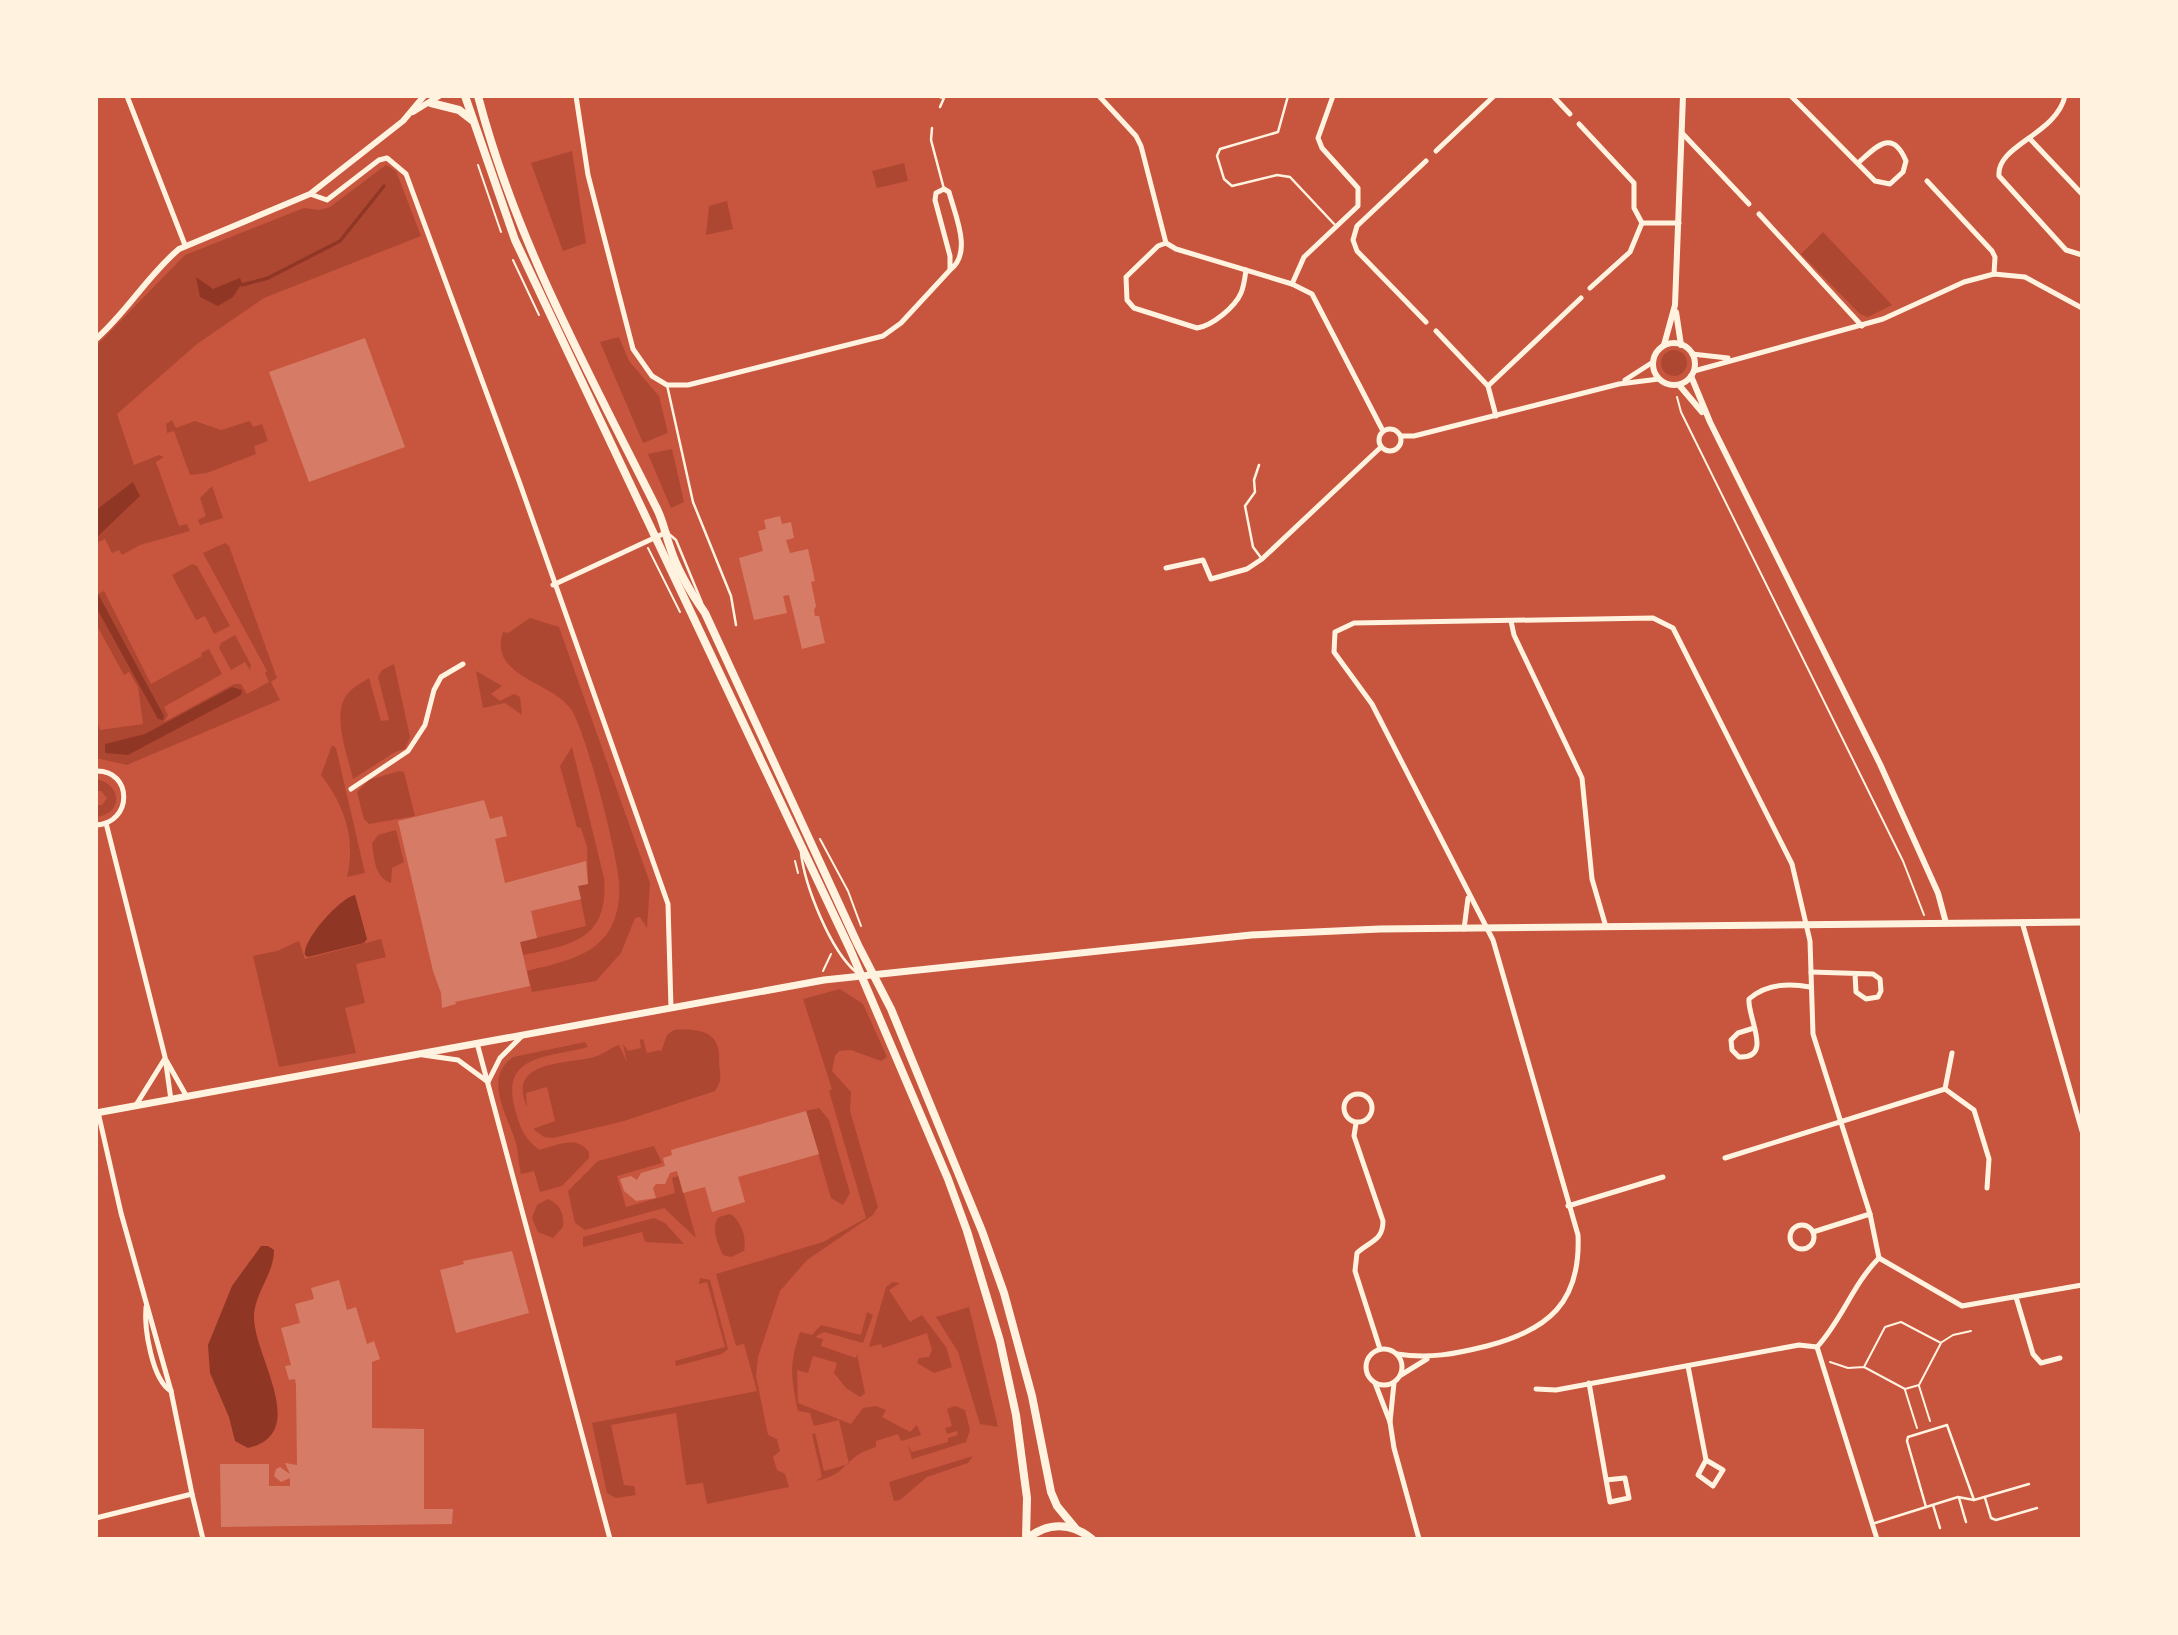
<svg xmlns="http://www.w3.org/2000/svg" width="2178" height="1635" viewBox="0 0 2178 1635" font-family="Commissioner,sans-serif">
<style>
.green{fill:#ae4732}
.water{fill:#8f3625}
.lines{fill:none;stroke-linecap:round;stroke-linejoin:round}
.stream{stroke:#8f3625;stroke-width:3.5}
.building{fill:#d67c66}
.path{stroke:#fff3e0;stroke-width:2}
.service{stroke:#fff3e0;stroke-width:2.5}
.minor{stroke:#fff3e0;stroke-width:5}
.tertiary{stroke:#fff3e0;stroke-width:6}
.secondary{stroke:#fff3e0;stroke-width:7}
.primary{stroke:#fff3e0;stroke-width:8}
</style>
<rect width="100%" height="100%" fill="#c8553d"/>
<g class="green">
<path d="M572,151L586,243L563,251L531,163Z"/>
<path d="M904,163L908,181L877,188L872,171Z"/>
<path d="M386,165L396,171L421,236L264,298L197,344L117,414L134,465L159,455L164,457L156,462L179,526L187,524L190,531L140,545L122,555L119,550L112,553L105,539L96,543V346L185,255L304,208L320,210L330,207Z"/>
<path d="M727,201L733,229L706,235L709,206Z"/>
<path d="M1823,232L1892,305L1868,317L1860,314L1801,254Z"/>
<path d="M619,337L629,361L659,396L668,433L643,443L600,342Z"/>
<circle cx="1674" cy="363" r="13"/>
<path d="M172,420L176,428L195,421L221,430L250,421L253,427L262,424L268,441L254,446L256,454L207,473L190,475L174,431L167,433L166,424Z"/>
<path d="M672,449L684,502L671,508L648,454Z"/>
<path d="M212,486L223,518L200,525L198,520L206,516L200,498Z"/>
<path d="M225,543L229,546L277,678L271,682L280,700L127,765L96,758V719L100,730L143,724L138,687L129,672L124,675L96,624V595L104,591L151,684L202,656L201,653L209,649L222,674L164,707L168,715L164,722L234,684H241L247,694L269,682L265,673L267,671L203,553Z"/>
<path d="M192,564L197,566L230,626L214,634L205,616L196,620L172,575Z"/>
<path d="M530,618L559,627L650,883L647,928L640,917L635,918L621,953L596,981L532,992L527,971C557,963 593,958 610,929C618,915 620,899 619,882C617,854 586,729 570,708C551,682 488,676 503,632L508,633Z"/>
<path d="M235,635L251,665L250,670L245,662L231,670L219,648L221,643Z"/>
<path d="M394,664L410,737L405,749L395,752L353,779C348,755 329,711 350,691C355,686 363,682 369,678L381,721L389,720L378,677L382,670Z"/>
<path d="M476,671L502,686L491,694L500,701L514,694L520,697L522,715L505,703L483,708Z"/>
<path d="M332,745L336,748L365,873L347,877C356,839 345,806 321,775Z"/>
<path d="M572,747L604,878C609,939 573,945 523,955L520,942L586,926L578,886L588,884L587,847L581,828L577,827L560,766Z"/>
<path d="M399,771L404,772L415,816L369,824L364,819L357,792L369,780Z"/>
<path d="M96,779C122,784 124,814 96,817V805H102L107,798L101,791H96Z"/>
<path d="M396,830L404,862L392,868L391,883C375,878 374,859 372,843L378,835Z"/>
<path d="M381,939L386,957L356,964L365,1003L345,1008L356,1053L279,1067L253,956L277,951L299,941L305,959Z"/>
<path d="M840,989L863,1004L887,1057L881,1061L851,1050L839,1051L835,1056L832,1071L851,1092L850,1111L878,1207L873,1215L807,1260L780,1291L758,1357L756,1376L768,1435L777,1439L780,1451L773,1457L777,1470L785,1474L789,1487L707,1504L703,1483L686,1485L676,1413L611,1425L624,1485L634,1486L636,1495L616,1498L607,1493L592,1423L757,1391L744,1344L736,1346L716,1274L823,1242L866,1218L829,1091L832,1089L803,999Z"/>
<path d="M674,1030C700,1028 721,1032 719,1060C719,1073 724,1078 715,1091L624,1121L553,1138L544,1137L533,1129L555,1121L547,1087L526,1093L527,1107C507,1062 562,1064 590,1058C602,1056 609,1048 619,1045L627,1062L623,1044L628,1051L641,1048L640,1040L643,1039L647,1053L660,1050L661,1052L667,1035Z"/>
<path d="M585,1042L588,1047C548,1058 500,1054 515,1109C520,1127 524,1139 540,1150C557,1145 577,1135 589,1152V1158L562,1186L540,1192L534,1171L521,1174C519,1165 518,1154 517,1148C512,1121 480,1080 513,1057Z"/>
<path d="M819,1108L829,1120L850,1193L843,1205L831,1198L806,1111Z"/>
<path d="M654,1146L662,1163L617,1176L626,1207L675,1193L672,1178L679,1176L696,1238L664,1208L585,1230L575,1223L568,1191L598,1161Z"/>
<path d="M548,1199C561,1205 564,1214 563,1227L553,1238L538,1232L532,1218L537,1205Z"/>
<path d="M730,1214C741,1220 747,1239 744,1251L731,1257L723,1255C718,1245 710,1226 719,1217Z"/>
<path d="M654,1218L665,1223L684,1244L645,1242L642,1232L583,1247V1237Z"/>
<path d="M700,1278L710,1280L728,1349L722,1354L676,1366L675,1361L725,1347L707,1282L699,1284Z"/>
<path d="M893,1282L900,1283L889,1290L910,1322L922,1315L946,1347L952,1367L934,1373L917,1363L919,1358L929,1357L932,1350L927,1333L883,1348L881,1344L869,1347L886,1287Z"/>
<path d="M969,1307L998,1427L980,1424L958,1352L936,1317Z"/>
<path d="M867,1312L873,1315L863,1343L824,1332L815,1337L823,1339L821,1346L856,1358L857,1354L865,1393L860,1397L846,1388L834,1373L837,1363L813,1356L808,1373L797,1370L798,1403L851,1424L863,1408L876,1406L886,1410L882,1417L910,1432L917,1425L921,1435L901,1441L898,1434L876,1441V1447C871,1449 864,1451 859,1454C840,1468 841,1476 815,1481L822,1477L812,1434L815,1433L824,1471L849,1464L839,1420L814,1426L810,1413L798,1411C791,1376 789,1365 800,1332L812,1335L821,1325L861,1335Z"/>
<path d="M955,1406L965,1410L970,1430L966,1442L912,1459L908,1445L912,1452L948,1442V1438L958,1435L957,1431L947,1434L945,1428L952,1426L947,1409Z"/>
<path d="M973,1456L968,1463L927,1477L900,1500L894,1501L889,1482Z"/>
</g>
<g class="water">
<path d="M196,277L213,289L240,278L242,283L233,297L218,306L200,297Z"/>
<path d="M133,482L140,496L96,538V510Z"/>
<path d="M98,594L164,716L163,720L158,719L96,607Z"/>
<path d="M232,687L242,690L241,695L128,755L105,753V744L145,734Z"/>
<path d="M355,895L367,939L364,943L308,957L305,955C302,940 340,898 355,895Z"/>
<path d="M261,1246H268L274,1250C274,1275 254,1293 254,1317C254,1357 311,1433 248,1448L235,1441L229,1417L210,1373L208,1345L232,1286Z"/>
</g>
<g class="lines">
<path class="stream" d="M242,285L268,278L340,241L384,186"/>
</g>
<g class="building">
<path d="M365,338L405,447L309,482L269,372Z"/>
<path d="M780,516L782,524L791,522L794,538L786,540L790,553L808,549L815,581L811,582L816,606L814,610L815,616H819L825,643L802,649L789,595L783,596L787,613L754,620L739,558L763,551L758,531L766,529L764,520Z"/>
<path d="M484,800L490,819L502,816L507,836L495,839L505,883L586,861L588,884L578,886L581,899L531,911L537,938L520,942L530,986L455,1002L456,1004L442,1008L441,993L433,971L398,821Z"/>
<path d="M806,1111L819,1154L738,1177L745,1202L712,1212L705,1187L683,1193L677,1171L670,1173L665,1184H656L653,1188L656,1198L636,1201L624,1191L620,1179L631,1176L637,1180L641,1173L665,1166L663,1158L672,1155L671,1150Z"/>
<path d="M512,1251L529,1313L456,1333L440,1270L464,1264L463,1261Z"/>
<path d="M339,1280L347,1310L356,1307L367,1344L374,1341L380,1359L372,1362V1428L424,1429V1509H453L452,1524L221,1527L220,1464H269V1486H290V1478L281,1482L274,1476L276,1469L280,1467L290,1474L285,1463L297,1465L296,1385L295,1379L289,1380L285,1366L291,1365L281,1328L300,1323L295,1304L314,1299L311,1288Z"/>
</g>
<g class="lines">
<g class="path">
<path d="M478,165L501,232"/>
<path d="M513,260L539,315"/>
<path d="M1677,397L1681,412L1903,861L1924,915"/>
<path d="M648,548L680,612"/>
<path d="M820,839L848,891L861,926"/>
<path d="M795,861L798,873"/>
<path d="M823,971L831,954"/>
<path d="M1942,1342L1953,1335L1971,1331"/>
<path d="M1830,1362L1848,1368L1864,1367L1885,1327L1901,1322L1941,1343L1919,1385L1905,1389L1864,1367"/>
<path d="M1919,1386L1930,1421"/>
<path d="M1905,1390L1917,1428"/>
</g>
<g class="service">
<path d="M936,96L944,98L940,107"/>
<path d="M1288,96L1278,132L1220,149L1217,156L1224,179L1232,186L1277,175L1290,177L1336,226"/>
<path d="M932,128L931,140L944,189"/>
<path d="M667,385L693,502L731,596L736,625"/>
<path d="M1259,465L1254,480L1255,492L1245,506L1253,547L1262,559"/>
<path d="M669,534L676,540L702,603"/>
<path d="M801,853C805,886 830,950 856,972"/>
<path d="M1959,1498L1966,1522"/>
<path d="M1985,1498L1991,1518L1996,1520L2037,1508"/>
<path d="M1933,1505L1940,1528"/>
<path d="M1926,1507L1907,1441L1908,1437L1947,1425L1974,1500"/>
<path d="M1872,1524L1958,1497L1974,1500L2029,1484"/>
</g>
<g class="minor">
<path d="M127,96L185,245"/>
<path d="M576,96L588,175L633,349L652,376L667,385H688L883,336L901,323L950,270V256L935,200L936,193L944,189L949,192C955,215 973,253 950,270"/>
<path d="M1099,96L1136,136L1141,146L1166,243L1176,249L1292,284L1312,294L1383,431"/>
<path d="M1553,96L1570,114"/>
<path d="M1791,96L1875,181L1890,184L1903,172L1906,161C1892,127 1875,148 1858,163"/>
<path d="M2065,96C2056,135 1996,145 1999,176L2066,250L2082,255"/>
<path d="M1579,124L1634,183V208L1642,223H1679"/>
<path d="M1683,134L1749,204"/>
<path d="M2031,140L2082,194"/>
<path d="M1436,151L1494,96"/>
<path d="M1426,161L1357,226L1353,240L1357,251L1426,322"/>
<path d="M1927,181L1992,251L1995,257L1994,274"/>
<path d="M310,194L327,200L379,160L387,158L406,174L519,481L668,904L671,1008"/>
<path d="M1759,214L1862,326"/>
<path d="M1166,243L1158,246L1126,277L1127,300L1134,308L1197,328C1212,326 1235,307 1241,293C1244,286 1245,277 1246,270"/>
<path d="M1292,284L1304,257L1358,206V188L1322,148L1318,138L1333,96"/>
<path d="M1590,288L1630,252L1642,223"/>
<path d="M1436,331L1488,386L1581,298"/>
<path d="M1692,354L1728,358"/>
<path d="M1694,371L1883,319L1964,282L1994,274L2025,277L2082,308"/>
<path d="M1625,380L1653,362"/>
<path d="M1488,386L1496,416"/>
<circle cx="1390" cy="440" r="11"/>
<path d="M1401,436H1414L1619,384L1659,379"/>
<path d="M1166,568L1203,560L1211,579L1247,569L1262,559L1381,447"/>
<path d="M553,585L667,532"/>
<path d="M1511,621L1514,635L1582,778L1592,879L1606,927"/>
<path d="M96,771C133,770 133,823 96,825"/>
<path d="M351,789L408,751L425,725L434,690L441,677L463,664"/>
<path d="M106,823L165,1057L171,1100"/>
<path d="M2022,922L2082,1131"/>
<path d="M1464,929L1468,898"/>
<path d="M1811,972L1873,974L1880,979L1881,991L1878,997L1866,999L1856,992L1855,974"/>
<path d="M1754,1028L1738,1033L1731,1040L1732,1050L1739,1057C1774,1059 1747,1017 1749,999C1766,984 1789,983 1810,987"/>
<path d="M477,1043L610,1539"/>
<path d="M423,1055L458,1060L488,1082L500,1058L523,1035"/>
<path d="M166,1060L187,1097"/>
<path d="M1945,1089L1952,1053"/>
<circle cx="1358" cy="1108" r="14"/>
<path d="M136,1105L164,1060"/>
<path d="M98,1112L121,1213L171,1391L192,1494"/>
<path d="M1356,1123L1354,1136L1383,1221C1383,1241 1370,1241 1357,1253L1355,1271L1380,1349"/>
<path d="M1725,1158L1945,1089L1974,1110L1989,1159L1987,1188"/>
<path d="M1568,1206L1663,1177"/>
<circle cx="1802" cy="1237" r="12"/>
<path d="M1813,1232L1870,1214"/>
<path d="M1879,1258L1962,1306L2082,1285"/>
<path d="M2016,1297L2033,1354L2041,1363L2060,1358"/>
<path d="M146,1307C144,1328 152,1380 171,1391"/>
<circle cx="1384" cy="1367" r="18"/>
<path d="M1397,1354C1429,1359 1455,1354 1487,1346C1548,1330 1581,1303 1578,1235L1493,940L1372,704L1334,652L1335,632L1354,623L1653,618L1673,628L1792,864L1810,941L1813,1034L1870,1214L1879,1258"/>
<path d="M1688,1366L1706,1460L1698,1475L1713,1486L1723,1470L1706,1460"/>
<path d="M1401,1375L1427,1359"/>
<path d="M1375,1383L1390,1422L1394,1448L1419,1539"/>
<path d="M1589,1383L1610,1502L1629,1498L1625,1478L1606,1480"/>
<path d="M1536,1389L1556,1390L1799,1345L1817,1347"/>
<path d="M1390,1422L1394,1383"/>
<path d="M96,1518L192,1494L203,1539"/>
<path d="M1877,1539L1817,1347C1842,1320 1853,1284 1879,1258"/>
</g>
<g class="tertiary">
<path d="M413,112L439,96"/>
<path d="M1676,312L1681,345"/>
<path d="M96,339C127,312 148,275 179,249L310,194L403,121L424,96"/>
<circle cx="1674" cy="364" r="21"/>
<path d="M1664,345L1675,305L1683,96"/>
<path d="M1691,376L1710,422L1880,764L1938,893L1946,923"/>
<path d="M1679,385L1702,412"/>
</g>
<path class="secondary" d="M96,1113L824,980L1251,935L1380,929L2082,922"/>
<g class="primary">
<path d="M465,96L515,240L850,949L948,1179L967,1231L1000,1341L1016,1415L1027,1498L1026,1539"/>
<path d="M478,96C516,242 589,373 656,507C663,520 665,533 670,547C677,570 691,593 705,613L858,945L891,1009L982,1231L1004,1293L1032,1396L1051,1492L1057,1506L1076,1529"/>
<path d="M431,103L459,110L472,120"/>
<path d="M1027,1539C1047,1522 1071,1522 1092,1539"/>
</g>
</g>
<rect width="2178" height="1635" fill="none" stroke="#fff3e0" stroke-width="196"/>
</svg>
